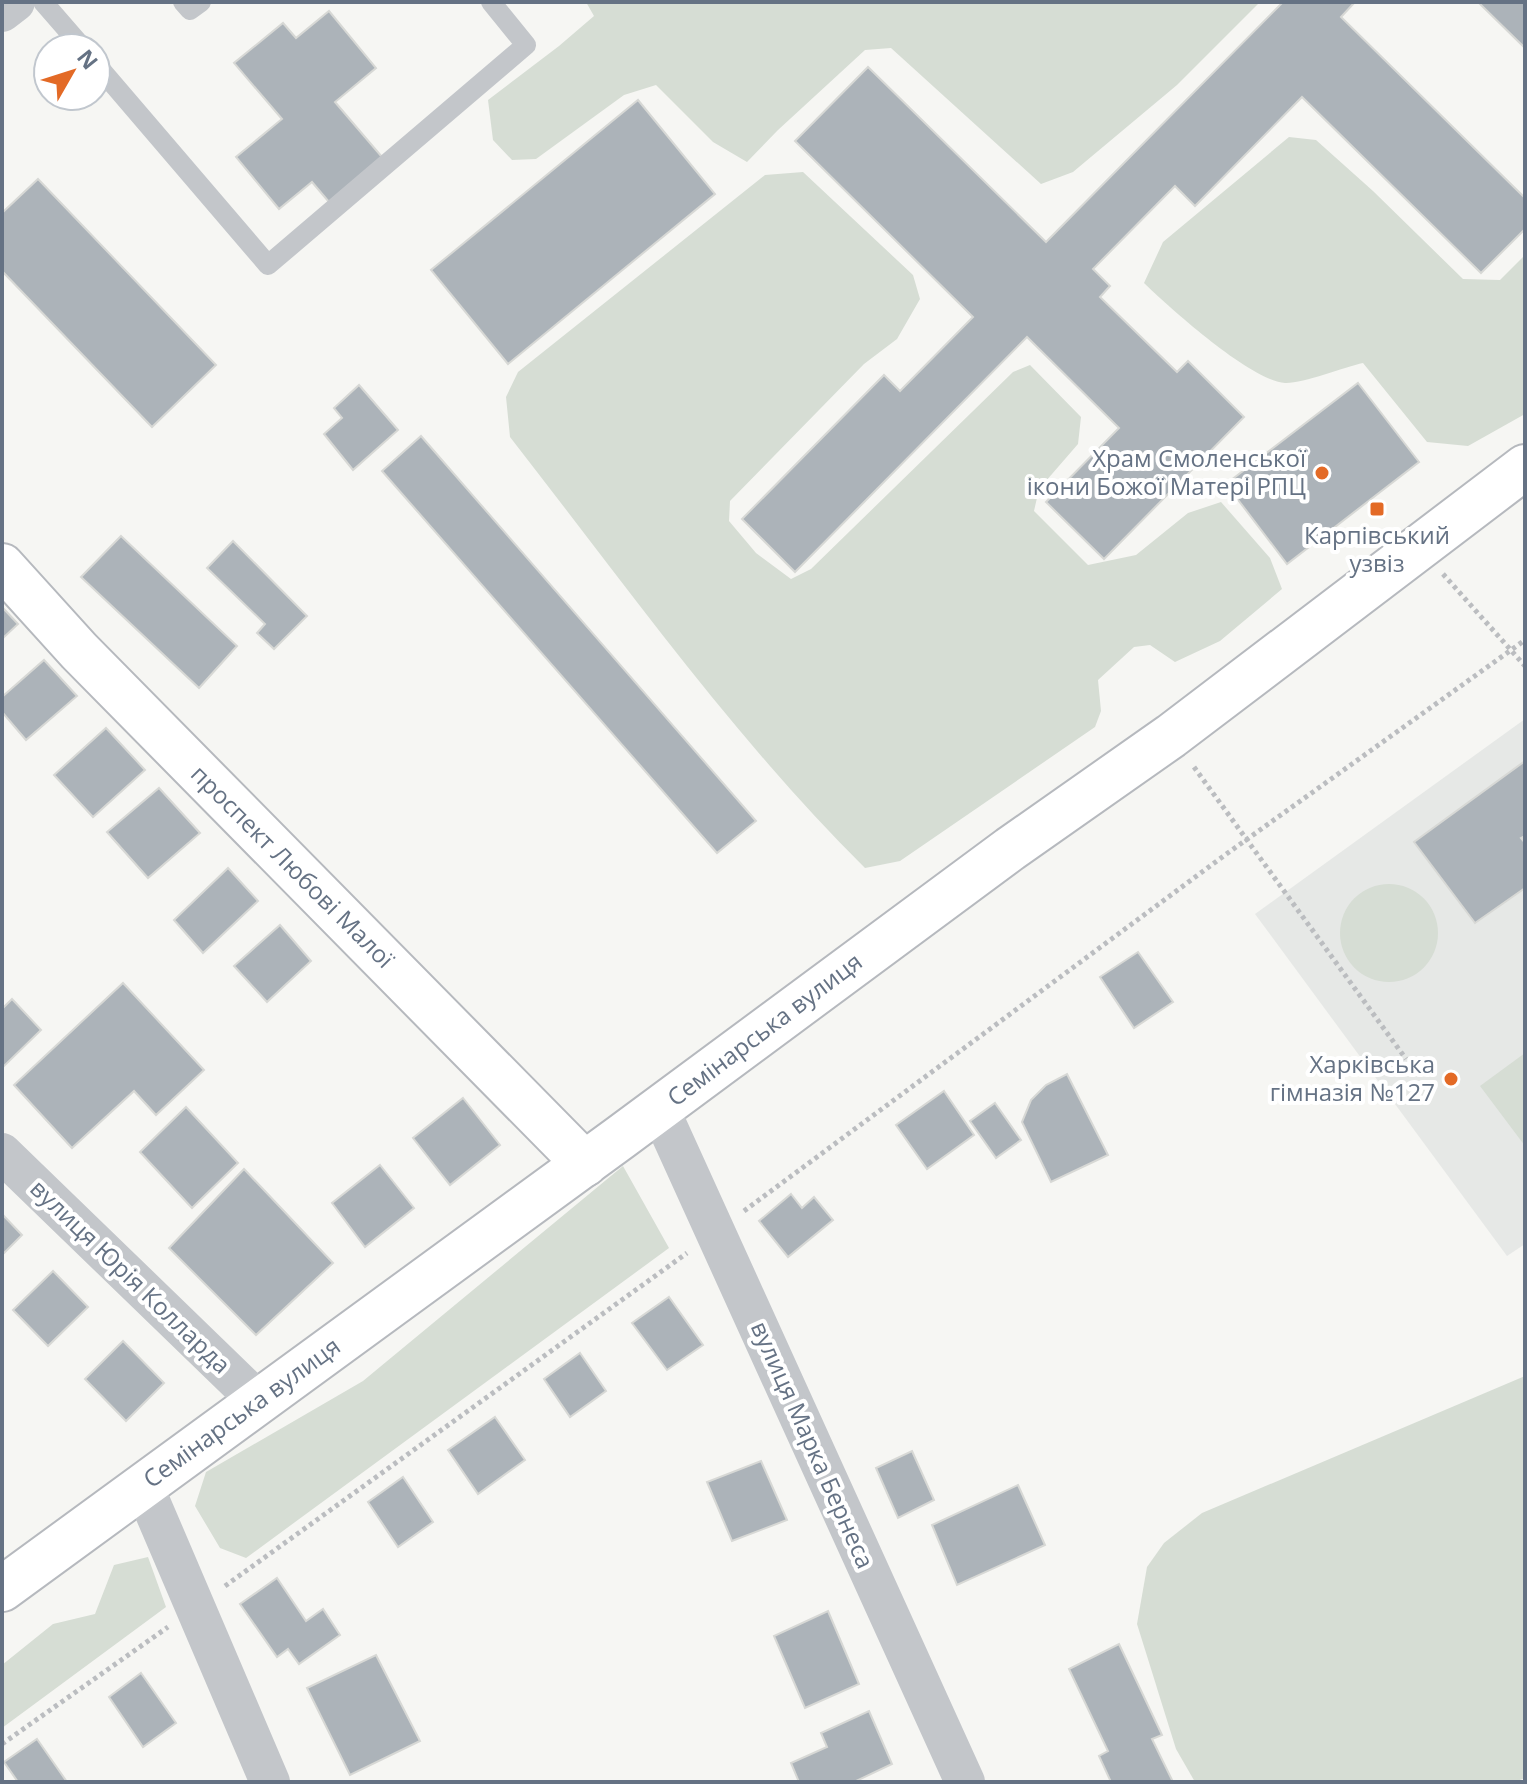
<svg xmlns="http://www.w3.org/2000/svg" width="1527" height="1784" viewBox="0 0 1527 1784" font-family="'Open Sans',sans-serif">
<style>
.built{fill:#e6e8e6}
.green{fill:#d6ddd4}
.building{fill:#acb3b9;stroke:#d7d8d5;stroke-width:2}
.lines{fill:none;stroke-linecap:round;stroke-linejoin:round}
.primary-casing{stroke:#b6b9be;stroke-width:48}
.path{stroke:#bbbdc0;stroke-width:5;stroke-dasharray:4 4;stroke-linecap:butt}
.lane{stroke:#c3c6ca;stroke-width:20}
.street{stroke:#c3c6ca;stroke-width:40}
.primary{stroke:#fff;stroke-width:44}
.poi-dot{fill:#e36a26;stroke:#fff;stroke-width:3}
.labels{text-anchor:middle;stroke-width:8;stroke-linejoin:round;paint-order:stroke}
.poi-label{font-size:24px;fill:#657284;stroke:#fff;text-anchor:end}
.street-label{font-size:24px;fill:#657284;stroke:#fff}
</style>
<rect width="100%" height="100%" fill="#f6f6f3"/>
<path class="built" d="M1525,719V1244L1507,1256L1255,914Z"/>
<g class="green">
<path d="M586,2H1260L1177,85L1073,172L1041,184L891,48L865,50L778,130L747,162L713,142L656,85L624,95L536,159L512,160L493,140L488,100L559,46L594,16Z"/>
<path d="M1289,137L1316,140L1373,191L1463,279L1500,280L1525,255V414L1468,446L1427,442L1363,363C1345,367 1301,384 1285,383C1250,380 1171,309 1144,283L1163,242Z"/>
<path d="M803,172L913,275L920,299L897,339L864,364L730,501L729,521L756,553L791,579L811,569L1013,372L1030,365L1081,417L1078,444L1039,489L1034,511L1088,565L1136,555L1188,513L1221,502L1270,558L1282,589L1220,641L1175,662L1150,645L1134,647L1098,680L1101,711L1095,727L900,861L865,868C733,737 624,583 510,437L506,397L518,372L765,175Z"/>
<circle cx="1389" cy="933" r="49"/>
<path d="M1525,1053V1146L1480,1086Z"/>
<path d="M623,1166L669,1248L246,1558L220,1548L195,1506L206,1472L363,1381Z"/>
<path d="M1525,1376V1778L1515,1782H1195L1176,1749L1137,1624L1147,1567L1164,1543L1202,1513Z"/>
<path d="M148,1557L166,1607L2,1728V1665L53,1624L95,1614L114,1565Z"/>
</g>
<g class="building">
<path d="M1283,2H1355L1341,17L1525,198V229L1481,273L1302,97L1195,206L1175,186L1093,269L1110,286L1100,297L1177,372L1188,361L1244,417L1104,559L1046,502L1119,428L1027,337L795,572L742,519L884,375L900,391L973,317L795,141L868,67L1046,242Z"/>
<path d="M1478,2H1525V48Z"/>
<path d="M329,11L376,68L335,102L382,157L329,202L312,182L279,209L236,157L282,119L234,63L283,23L296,38Z"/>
<path d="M638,100L715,194L508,364L431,270Z"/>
<path d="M38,179L216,365L152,427L2,271V213Z"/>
<path d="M1358,383L1419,462L1287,564L1226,484Z"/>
<path d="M359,385L398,430L353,470L324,434L342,418L334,408Z"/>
<path d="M421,436L756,821L717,853L382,471Z"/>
<path d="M121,536L237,646L199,688L81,577Z"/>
<path d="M233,541L307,616L274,649L257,633L265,624L207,568Z"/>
<path d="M2,607L18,624L2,639Z"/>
<path d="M44,660L77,696L26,740L2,712V697Z"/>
<path d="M106,728L145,770L93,817L54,775Z"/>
<path d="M1525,761V836L1521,838L1525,843V888L1475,923L1414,842Z"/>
<path d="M159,788L200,833L148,878L107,832Z"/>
<path d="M228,868L258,901L203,953L174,920Z"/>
<path d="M280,925L311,961L267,1002L234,966Z"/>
<path d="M1138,952L1173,1002L1134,1028L1100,977Z"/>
<path d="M123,983L204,1070L156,1115L134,1091L72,1148L14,1085Z"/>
<path d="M12,999L41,1030L2,1068V1009Z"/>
<path d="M1067,1074L1108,1155L1051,1182L1022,1122L1031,1100L1046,1085Z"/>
<path d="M944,1091L974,1135L927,1169L896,1125Z"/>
<path d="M463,1098L500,1145L450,1185L413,1138Z"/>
<path d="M995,1103L1021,1140L996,1158L970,1121Z"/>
<path d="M186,1107L238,1163L192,1208L140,1152Z"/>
<path d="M380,1165L414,1208L365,1247L332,1203Z"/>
<path d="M244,1169L333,1263L256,1335L169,1248Z"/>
<path d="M791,1194L802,1208L814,1197L833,1220L788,1257L759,1221Z"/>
<path d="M2,1214L22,1235L2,1255Z"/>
<path d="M53,1271L88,1307L48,1346L13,1310Z"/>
<path d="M669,1297L703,1345L667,1370L632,1323Z"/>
<path d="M123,1341L164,1383L126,1421L85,1379Z"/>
<path d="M580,1353L606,1391L570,1417L544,1379Z"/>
<path d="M495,1417L525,1460L478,1494L448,1450Z"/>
<path d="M912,1451L934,1500L898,1518L876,1468Z"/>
<path d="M761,1461L787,1520L732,1541L707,1482Z"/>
<path d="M403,1477L433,1522L398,1547L368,1502Z"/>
<path d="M1018,1485L1045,1545L957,1585L932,1525Z"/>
<path d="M277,1578L306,1621L323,1609L340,1635L299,1664L288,1649L277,1657L240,1604Z"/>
<path d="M828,1611L859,1684L805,1708L774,1636Z"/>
<path d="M1119,1644L1162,1735L1152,1739L1173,1782H1111L1099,1756L1108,1751L1069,1669Z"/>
<path d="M376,1655L420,1741L350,1775L307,1688Z"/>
<path d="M141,1673L176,1723L143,1747L109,1697Z"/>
<path d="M869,1711L892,1764L854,1782H799L791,1763L827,1747L821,1733Z"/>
<path d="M37,1739L67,1782H18L4,1762Z"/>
</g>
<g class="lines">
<g class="primary-casing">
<g id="primary">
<path d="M2,566L79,651L585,1164"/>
<path d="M2,1589L621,1137L1010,849L1171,736L1525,467"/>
</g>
</g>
<g class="path">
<path d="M1443,574L1525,666"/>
<path d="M1194,767L1406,1059"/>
<path d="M744,1211L1225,855L1525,640"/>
<path d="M225,1586L687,1253"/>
<path d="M2,1744L168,1627"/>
</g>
<g class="lane">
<path d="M43,2L83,48"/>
<path d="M183,2L190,10L201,2"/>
<path d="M96,64L268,265L526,45L491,2"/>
</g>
<g class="street">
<path d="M2,12L15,2"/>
<path d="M659,1108L965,1782"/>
<path d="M2,1153L258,1401"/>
<path d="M143,1485L270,1782"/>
</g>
<use href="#primary" class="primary"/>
</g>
<g class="poi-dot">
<circle cx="1322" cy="473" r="8"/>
<rect x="1369" y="501" width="16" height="16" rx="4"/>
<circle cx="1451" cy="1079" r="8"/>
</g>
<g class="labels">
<g class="poi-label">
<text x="1306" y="467">Храм Смоленської<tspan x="1306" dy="28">ікони Божої Матері РПЦ</tspan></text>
<text x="1377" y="544" text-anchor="middle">Карпівський<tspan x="1377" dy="28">узвіз</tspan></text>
<text x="1435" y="1073">Харківська<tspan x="1435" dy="28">гімназія №127</tspan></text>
</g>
<g class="street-label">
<text transform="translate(292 867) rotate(45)" y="8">проспект Любові Малої</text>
<text transform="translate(765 1030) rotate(-37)" y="8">Семінарська вулиця</text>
<text transform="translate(130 1277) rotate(44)" y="8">вулиця Юрія Колларда</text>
<text transform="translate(242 1413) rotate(-36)" y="8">Семінарська вулиця</text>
<text transform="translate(812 1445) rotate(66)" y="8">вулиця Марка Бернеса</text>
</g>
</g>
<rect width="1527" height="1784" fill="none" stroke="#657284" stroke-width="8"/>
<g transform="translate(72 72) rotate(51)"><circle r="38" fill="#ffffff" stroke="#c1c7ce" stroke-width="2"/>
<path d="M0-6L14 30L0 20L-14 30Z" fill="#e36a26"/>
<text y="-12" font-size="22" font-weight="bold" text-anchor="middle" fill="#657284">N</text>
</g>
</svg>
